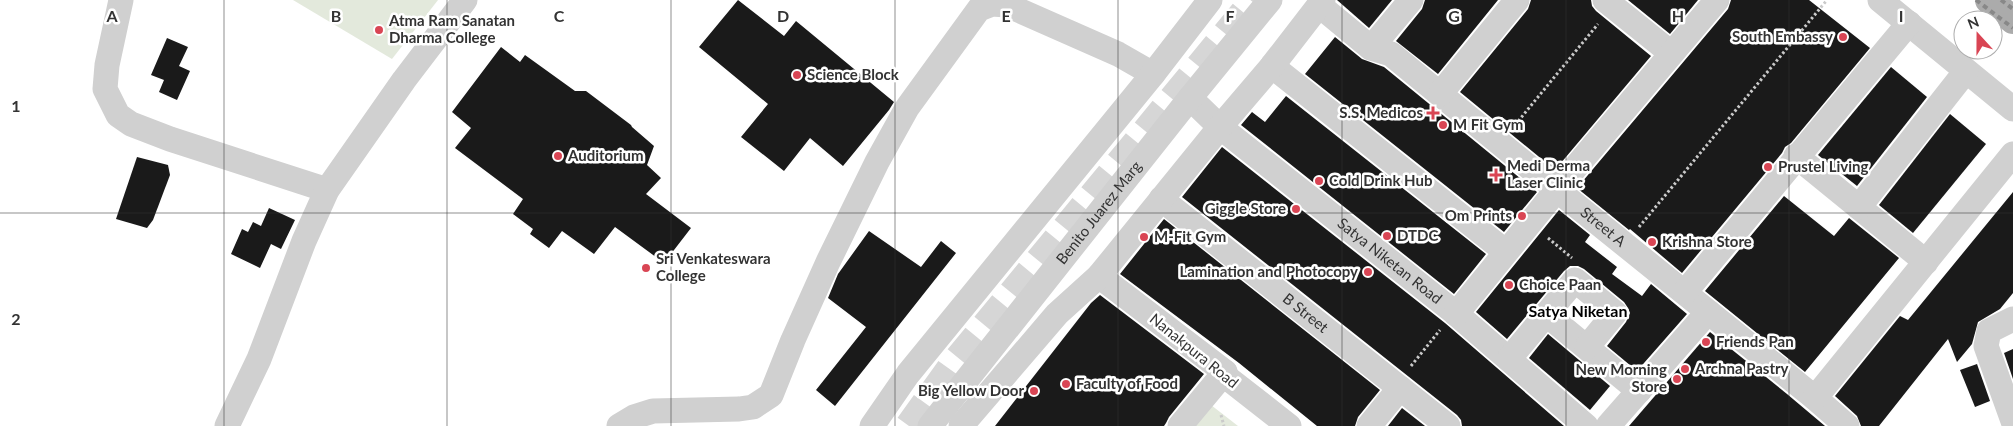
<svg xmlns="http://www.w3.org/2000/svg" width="2013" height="426" viewBox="0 0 2013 426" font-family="Lato,sans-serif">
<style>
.green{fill:#e3e9dc}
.building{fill:#1a1a1a}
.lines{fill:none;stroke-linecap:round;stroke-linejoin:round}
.major-tunnel{stroke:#d6d6d6;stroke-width:28;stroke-dasharray:28 14;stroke-linecap:butt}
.path{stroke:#cacaca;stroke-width:3;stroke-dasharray:2.5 2.5;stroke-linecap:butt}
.minor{stroke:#d0d0d0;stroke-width:25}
.major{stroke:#ababab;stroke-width:28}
.rail{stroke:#888;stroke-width:4;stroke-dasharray:5 4;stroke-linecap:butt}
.grid{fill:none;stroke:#333;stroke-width:1;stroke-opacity:0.55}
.poi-dot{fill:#d94554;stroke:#fff;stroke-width:2}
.labels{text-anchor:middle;stroke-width:5;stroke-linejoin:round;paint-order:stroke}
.poi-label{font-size:15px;font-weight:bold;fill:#333;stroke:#fff;text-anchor:start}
.street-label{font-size:15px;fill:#333;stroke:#fff}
.neighbourhood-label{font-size:16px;font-weight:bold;fill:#000;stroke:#fff}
.grid-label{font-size:16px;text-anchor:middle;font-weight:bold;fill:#333;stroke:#fff;stroke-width:5;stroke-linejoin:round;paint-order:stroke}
</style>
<rect width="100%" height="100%" fill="#fff"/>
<g class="green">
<path d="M293,0H438L392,59Z"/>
<path d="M1211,405L1238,426H1194Z"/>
</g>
<g class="building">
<path d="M738,0L784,36L796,21L894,102L889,110L843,166L810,138L784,171L741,137L768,104L699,47Z"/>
<path d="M1337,0H1392L1369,28Z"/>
<path d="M1425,0H1498L1438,74L1396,41L1422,9Z"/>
<path d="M1531,0H1591L1592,6L1596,11L1651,56L1555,170L1460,92L1528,9Z"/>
<path d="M1628,0H1698L1670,34Z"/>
<path d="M1731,0H1809L1870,48L1791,143L1785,147L1782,153L1682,273L1630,229L1629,230L1577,188L1728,9Z"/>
<path d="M1335,37L1362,59L1384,67L1537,192L1504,232L1305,74Z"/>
<path d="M167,38L188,47L179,66L190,71L177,100L159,92L164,80L151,75Z"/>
<path d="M501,47L520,62L525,55L575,91H586L631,125L632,127L654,146L647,165L661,178L646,194L691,228L664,263L615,227L594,254L562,231L549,248L530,234L533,229L513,214L523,199L455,148L471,128L452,112Z"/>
<path d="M1891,67L1927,97L1857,186L1818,155Z"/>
<path d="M1286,96L1486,254L1454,294L1241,125L1252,112L1265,122Z"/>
<path d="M1950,114L1986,144L1913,233L1879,205Z"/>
<path d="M1222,147L1445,323L1564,426H1462L1461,420L1457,415L1182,197Z"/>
<path d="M137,157L168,165L170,175L153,220L147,228L116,219Z"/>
<path d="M2013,192V293L2000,309L1978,322L1972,344L1957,362L1948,339L1879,426H1861L1857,416L1835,396L1900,316L1908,320Z"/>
<path d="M1784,196L1834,236L1849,218L1899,258L1805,372L1705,291Z"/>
<path d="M269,208L295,220L281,249L271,244L260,268L231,254L242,229L248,232L253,222L261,226Z"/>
<path d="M1559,210L1590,235L1585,242L1617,267L1612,274L1642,296L1651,284L1687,314L1637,371L1607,346L1626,322L1630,313L1628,308L1624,302L1584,269L1578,266H1570L1564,271L1507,339L1476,312Z"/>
<path d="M1164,219L1380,390L1358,417L1355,426H1317L1239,363L1120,274Z"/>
<path d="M869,231L921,267L941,241L956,253L835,406L816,390L866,327L828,298L838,274Z"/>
<path d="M1100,295L1204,374L1169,417L1166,423L1164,426H995L1091,303Z"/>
<path d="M1710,332L1787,394L1825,426H1629Z"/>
<path d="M1548,334L1610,386L1590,410L1529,358Z"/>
<path d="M2013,349V379L2004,353Z"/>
<path d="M1977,364L1990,401L1975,407L1960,370Z"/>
<path d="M1402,408L1425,426H1388Z"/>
</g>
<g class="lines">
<path class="major-tunnel" d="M909,426L952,366L1254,0"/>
<g class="path">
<path d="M1515,125L1598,24"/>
<path d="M1639,227L1827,0"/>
<path d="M1548,238L1572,258"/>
<path d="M1411,366L1440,330"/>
<path d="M1221,415L1224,426"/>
</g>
<g class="minor">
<path d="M121,0L107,65L105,89L118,115L131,124L170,139L327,190"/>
<path d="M1605,0L1671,53"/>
<path d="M1880,0L2013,109"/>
<path id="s1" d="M1319,5L1371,48L1391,54L1557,190L1815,398L1847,426"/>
<path d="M1371,48L1411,0"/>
<path d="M1272,66L1506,252"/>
<path d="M1440,94L1517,0"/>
<path id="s2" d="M1190,98L1220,127L1454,312L1586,426"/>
<path d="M1796,156L1926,262"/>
<path id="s3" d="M1161,199L1448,426"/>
<path d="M1859,207L1966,71"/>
<path d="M1099,276L1225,372V376L1289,426"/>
<path d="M1685,292L1909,23"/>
<path d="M1456,314L1564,181L1717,0"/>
<path d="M1546,314L1639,391"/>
<path d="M2013,319L1989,331L1986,346L2013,421"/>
<path d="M1509,359L1575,280L1615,313L1587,347"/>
<path d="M1815,398L2013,154"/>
<path d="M227,426L259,359L304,241L327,190L404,80L465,0"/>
<path d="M619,426L634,417L653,411L739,409L753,407L771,395L793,340L828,262L877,162L907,108L979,9L992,4L1007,5L1118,54L1153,74"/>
<path d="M872,426L908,374L1153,74L1210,0"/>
<path id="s4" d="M930,426L1190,98L1270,0"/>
<path d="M961,426L1057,314L1099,276L1220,127L1272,66L1323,0"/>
<path d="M1180,426L1225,372"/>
<path d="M1369,426L1400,388"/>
<path d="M1608,426L1708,312"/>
</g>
<path class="major" d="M1989,0L2013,20"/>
<g class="rail">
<path d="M1976,0L2013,28"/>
<path d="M2001,0L2013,9"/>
</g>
</g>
<path class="grid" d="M224,0V426M447,0V426M671,0V426M895,0V426M1118,0V426M1342,0V426M1566,0V426M1789,0V426M0,213H2013"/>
<g class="poi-dot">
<circle cx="379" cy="30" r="5"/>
<circle cx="1843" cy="37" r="5"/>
<circle cx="797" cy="75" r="5"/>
<path d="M1430.5 105.5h5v5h5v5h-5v5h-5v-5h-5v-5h5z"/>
<circle cx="1443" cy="125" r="5"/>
<circle cx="558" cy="156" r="5"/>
<circle cx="1768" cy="167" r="5"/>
<path d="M1493.5 167.5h5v5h5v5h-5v5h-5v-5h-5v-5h5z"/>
<circle cx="1319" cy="181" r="5"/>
<circle cx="1296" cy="209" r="5"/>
<circle cx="1522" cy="216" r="5"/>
<circle cx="1387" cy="236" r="5"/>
<circle cx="1144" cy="237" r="5"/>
<circle cx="1652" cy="242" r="5"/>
<circle cx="646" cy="268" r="5"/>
<circle cx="1368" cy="272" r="5"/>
<circle cx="1509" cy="285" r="5"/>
<circle cx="1706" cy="342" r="5"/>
<circle cx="1685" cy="369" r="5"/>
<circle cx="1677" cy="379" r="5"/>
<circle cx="1066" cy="384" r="5"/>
<circle cx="1034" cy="391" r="5"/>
</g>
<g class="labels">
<g class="poi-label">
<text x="389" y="26">Atma Ram Sanatan<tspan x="389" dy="17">Dharma College</tspan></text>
<text x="1833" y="42" text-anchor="end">South Embassy</text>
<text x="807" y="80">Science Block</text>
<text x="1423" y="118" text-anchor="end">S.S. Medicos</text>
<text x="1453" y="130">M Fit Gym</text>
<text x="568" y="161">Auditorium</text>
<text x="1507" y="171">Medi Derma<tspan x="1507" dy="17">Laser Clinic</tspan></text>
<text x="1778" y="172">Prustel Living</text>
<text x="1329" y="186">Cold Drink Hub</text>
<text x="1286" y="214" text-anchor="end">Giggle Store</text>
<text x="1512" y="221" text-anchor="end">Om Prints</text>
<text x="1397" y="241">DTDC</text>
<text x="1154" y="242">M-Fit Gym</text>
<text x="1662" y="247">Krishna Store</text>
<text x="656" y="264">Sri Venkateswara<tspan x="656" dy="17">College</tspan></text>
<text x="1358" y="277" text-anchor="end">Lamination and Photocopy</text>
<text x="1519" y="290">Choice Paan</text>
<text x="1716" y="347">Friends Pan</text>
<text x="1695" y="374">Archna Pastry</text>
<text x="1667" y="375" text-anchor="end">New Morning<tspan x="1667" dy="17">Store</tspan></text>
<text x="1076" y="389">Faculty of Food</text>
<text x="1024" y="396" text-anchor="end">Big Yellow Door</text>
</g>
<g class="street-label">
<text dy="5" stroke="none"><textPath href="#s4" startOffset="272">Benito Juarez Marg</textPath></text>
<text dy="5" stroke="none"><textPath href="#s1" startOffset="362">Street A</textPath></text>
<text dy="5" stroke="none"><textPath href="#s2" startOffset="258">Satya Niketan Road</textPath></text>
<text dy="5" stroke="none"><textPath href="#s3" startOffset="184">B Street</textPath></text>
<text transform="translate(1194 351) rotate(39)" y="5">Nanakpura Road</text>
</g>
<g class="neighbourhood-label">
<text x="1578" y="317">Satya Niketan</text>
</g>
</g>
<g class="grid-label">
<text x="112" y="22">A</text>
<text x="336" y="22">B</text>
<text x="559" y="22">C</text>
<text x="783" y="22">D</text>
<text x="1006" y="22">E</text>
<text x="1230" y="22">F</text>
<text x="1454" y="22">G</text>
<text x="1678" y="22">H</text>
<text x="1901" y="22">I</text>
<text x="16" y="112">1</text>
<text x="16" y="325">2</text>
</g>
<g transform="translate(1978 35) rotate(339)"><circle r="24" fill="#ffffff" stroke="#adadad"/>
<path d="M0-4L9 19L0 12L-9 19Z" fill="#d94554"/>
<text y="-8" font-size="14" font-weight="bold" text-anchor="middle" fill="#333333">N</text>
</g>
</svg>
